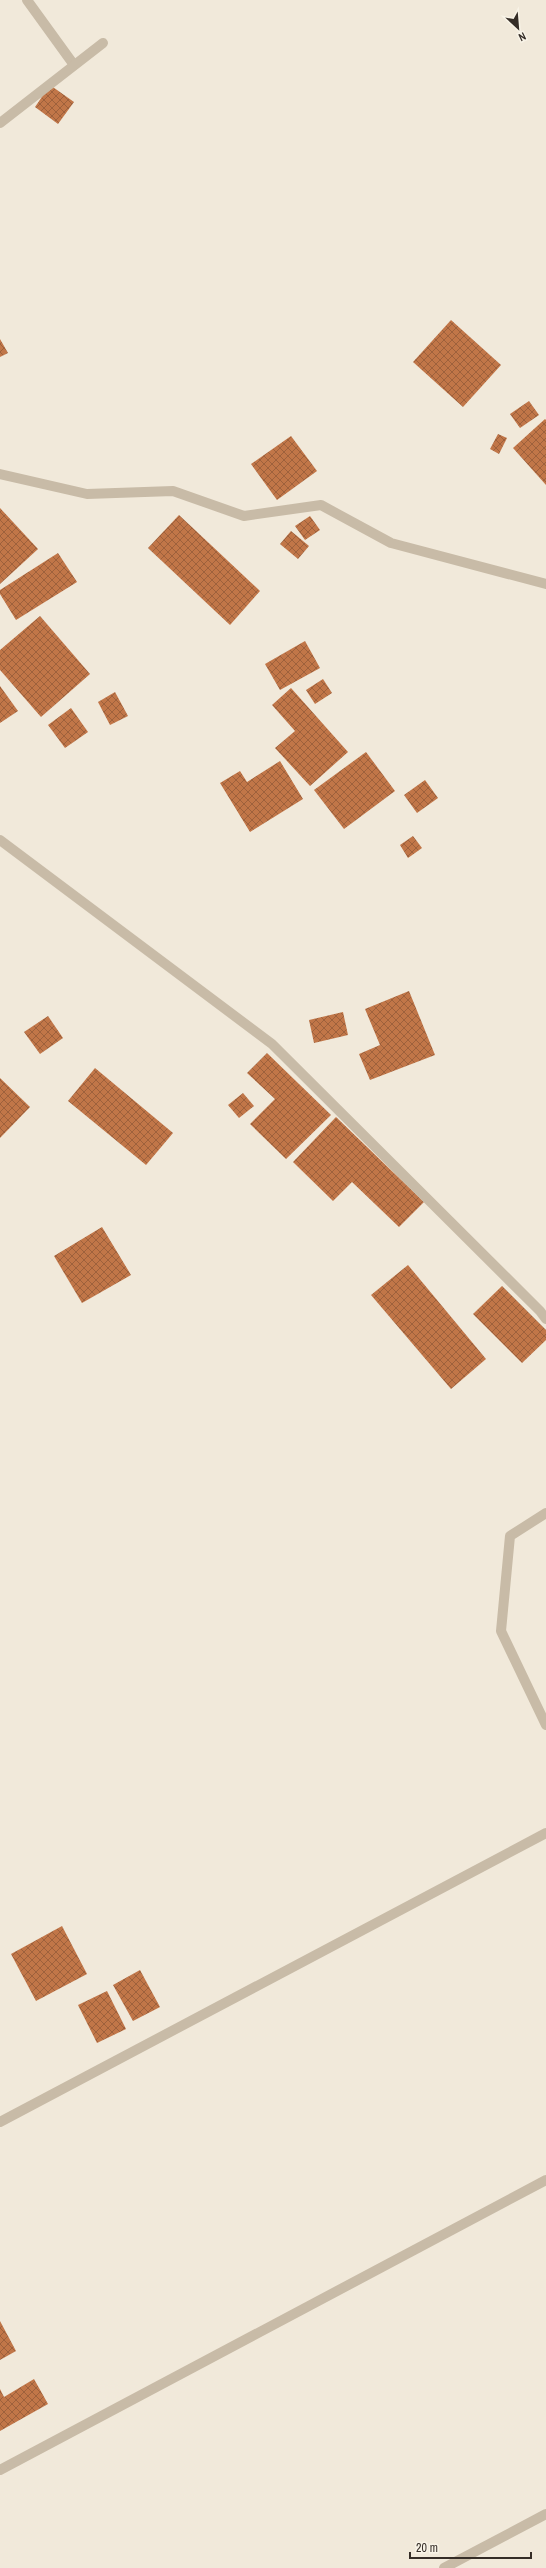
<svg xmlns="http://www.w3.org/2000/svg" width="546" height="2568" viewBox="0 0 546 2568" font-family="'Archivo Narrow',sans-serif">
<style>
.building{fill:url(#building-cross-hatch)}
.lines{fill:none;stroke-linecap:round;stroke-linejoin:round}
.street{stroke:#c8bba7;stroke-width:10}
</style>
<defs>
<pattern id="building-cross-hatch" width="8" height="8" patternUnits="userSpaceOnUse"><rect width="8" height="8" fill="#c17648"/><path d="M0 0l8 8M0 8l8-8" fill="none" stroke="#9e613c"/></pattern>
</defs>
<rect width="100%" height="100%" fill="#f1e9da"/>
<g class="building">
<path d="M50,85L74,102L58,124L35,107Z"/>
<path d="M451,320L501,365L463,407L413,362Z"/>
<path d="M0,339L8,353L0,357Z"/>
<path d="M529,401L539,415L520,428L510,414Z"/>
<path d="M545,419L546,420V485L513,448Z"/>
<path d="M498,434L507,438L499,454L490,449Z"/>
<path d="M291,436L317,471L277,500L251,464Z"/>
<path d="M0,508L38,549L0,584Z"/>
<path d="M179,515L260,591L230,625L148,548Z"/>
<path d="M310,516L320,530L305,540L295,526Z"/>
<path d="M291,531L309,546L298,559L280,544Z"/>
<path d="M58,553L77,582L16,620L0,594V590Z"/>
<path d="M40,616L90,674L41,717L0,670V650Z"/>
<path d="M305,641L320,668L280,690L265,664Z"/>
<path d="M323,679L332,693L315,704L306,690Z"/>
<path d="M0,686L18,711L0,723Z"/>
<path d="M291,688L348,752L310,786L275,748L295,731L272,705Z"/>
<path d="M115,692L128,716L110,725L98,702Z"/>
<path d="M71,708L88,732L65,748L48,725Z"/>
<path d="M366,752L395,791L344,829L314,790Z"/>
<path d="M280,761L303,799L250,832L220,783L240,771L247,782Z"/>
<path d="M425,780L438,798L417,813L404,795Z"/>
<path d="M413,836L422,848L408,858L400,845Z"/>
<path d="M409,991L435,1055L370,1080L359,1054L380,1045L365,1009Z"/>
<path d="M343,1012L348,1035L314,1043L309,1020Z"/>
<path d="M48,1016L63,1038L40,1054L24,1032Z"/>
<path d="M267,1053L331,1115L286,1159L250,1124L275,1099L247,1073Z"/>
<path d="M95,1068L173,1133L146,1165L68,1101Z"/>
<path d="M0,1078L30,1107L0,1138Z"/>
<path d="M243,1093L254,1106L239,1118L228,1105Z"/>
<path d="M336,1117L424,1202L399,1227L352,1182L333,1201L293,1162Z"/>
<path d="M102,1227L131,1275L82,1303L54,1256Z"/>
<path d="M408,1265L486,1359L451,1389L371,1295Z"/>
<path d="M502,1286L546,1330V1340L522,1363L473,1314Z"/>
<path d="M62,1926L87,1974L36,2001L11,1954Z"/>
<path d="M140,1970L160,2007L133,2021L113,1985Z"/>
<path d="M107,1991L126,2029L97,2043L78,2005Z"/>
<path d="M0,2321L16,2351L0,2360Z"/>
<path d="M34,2379L48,2404L0,2431V2389L4,2397Z"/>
</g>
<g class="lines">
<g class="street">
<path d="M27,0L74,65"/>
<path d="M0,123L103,43"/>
<path d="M0,474L87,494L173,491L244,516L321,505L391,543L546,584"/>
<path d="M0,840L272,1044L540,1311L546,1319"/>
<path d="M546,1513L510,1536L501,1631L546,1725"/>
<path d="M0,2122L546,1833"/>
<path d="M0,2470L546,2180"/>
<path d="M444,2568L546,2514"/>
</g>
</g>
<g transform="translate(518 28) rotate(154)" stroke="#f8f3e7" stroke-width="3" paint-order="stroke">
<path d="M0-3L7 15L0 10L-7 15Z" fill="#352d27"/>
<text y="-6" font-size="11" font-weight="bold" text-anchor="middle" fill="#352d27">N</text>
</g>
<path d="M410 2552v6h121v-6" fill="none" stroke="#352d27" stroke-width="2"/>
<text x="416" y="2552" font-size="12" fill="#352d27" stroke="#f8f3e7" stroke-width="3" paint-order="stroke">20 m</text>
</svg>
